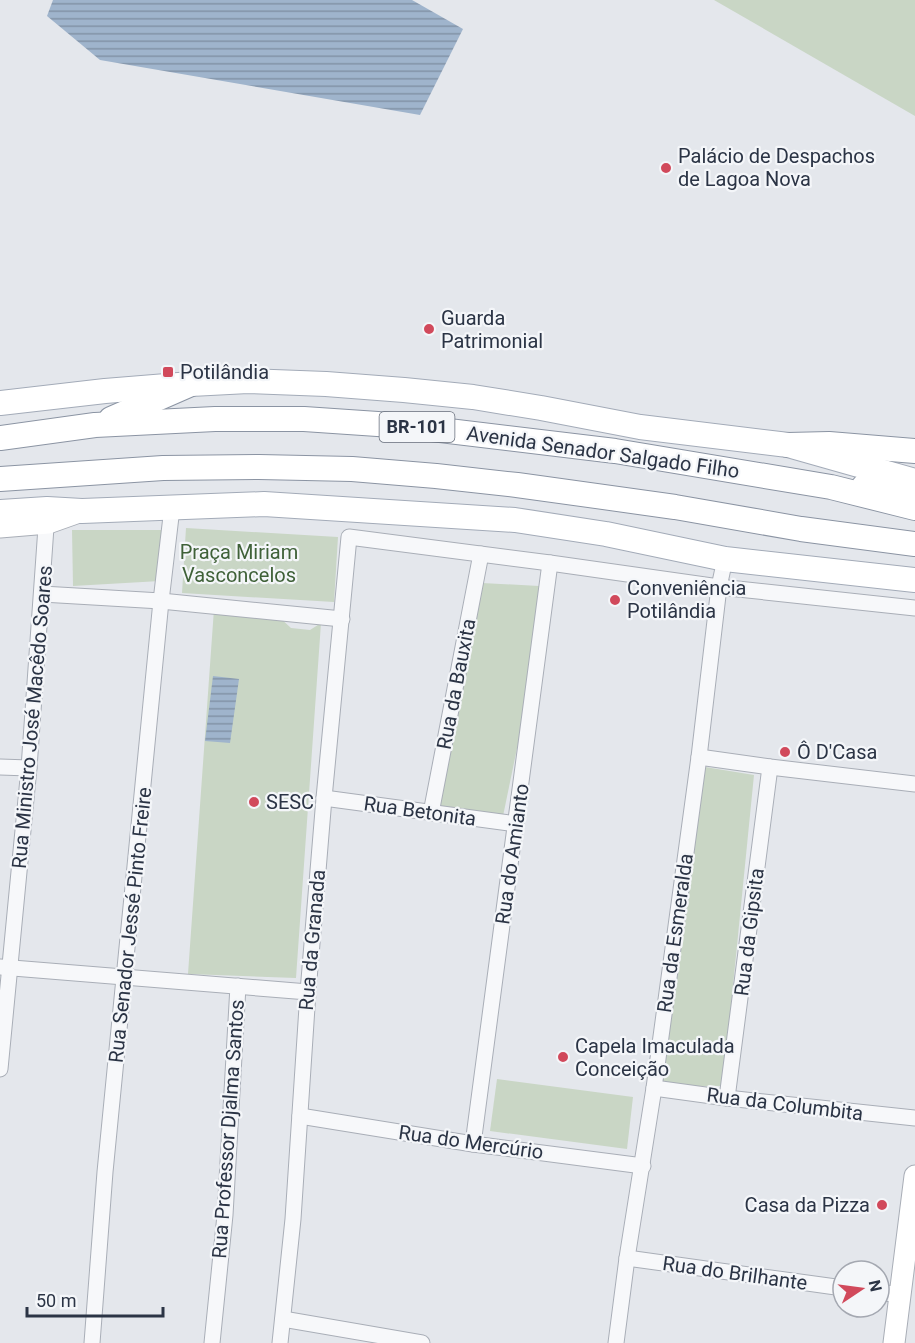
<svg xmlns="http://www.w3.org/2000/svg" width="915" height="1343" viewBox="0 0 915 1343" font-family="Roboto,sans-serif">
<style>
.park{fill:#c9d6c5}
.water{fill:url(#water-rules)}
.lines{fill:none;stroke-linecap:round;stroke-linejoin:round}
.minor-casing{stroke:#a9aeb7;stroke-width:17}
.secondary-casing{stroke:#a9aeb7;stroke-width:23}
.primary-casing{stroke:#a3abb8;stroke-width:26}
.trunk-casing{stroke:#8b94a3;stroke-width:26}
.minor{stroke:#f7f8fa;stroke-width:15}
.secondary{stroke:#fff;stroke-width:21}
.primary{stroke:#fff;stroke-width:24}
.trunk{stroke:#fff;stroke-width:24}
.poi-dot{fill:#d1495b;stroke:#f4f6f9;stroke-width:2}
.labels{text-anchor:middle;stroke-width:4.5;stroke-linejoin:round;paint-order:stroke}
.shield{fill:#f4f6f9;stroke:#676e7b;stroke-width:1.5}
.shield-label{font-size:18px;font-weight:bold;fill:#2b3445}
.poi-label{font-size:20px;fill:#2b3445;stroke:#f4f6f9;text-anchor:start}
.street-label{font-size:20px;fill:#2b3445;stroke:#f4f6f9}
.park-label{font-size:20px;fill:#3f6138;stroke:#f4f6f9}
</style>
<defs>
<pattern id="water-rules" width="6" height="5" patternUnits="userSpaceOnUse" patternTransform="scale(1.5)"><rect width="6" height="5" fill="#9fb4cc"/><path d="M0 2.5h6" fill="none" stroke="#8293a7"/></pattern>
</defs>
<rect width="100%" height="100%" fill="#e4e7ec"/>
<g class="park">
<path d="M714,0H915V116Z"/>
<path d="M186,528L338,537L334,602L182,593Z"/>
<path d="M72,530H162L160,581L73,586Z"/>
<path d="M482,583L539,586L527,700L503,816L439,808Z"/>
<path d="M214,609L278,616L291,628L310,630L321,623L296,978L188,974Z"/>
<path d="M705,767L754,775L723,1086L658,1087Z"/>
<path d="M497,1079L633,1097L627,1149L490,1131Z"/>
</g>
<g class="water">
<path d="M53,0H412L463,29L420,115L100,60L47,16Z"/>
<path d="M213,676L239,679L230,743L205,741Z"/>
</g>
<g class="lines">
<g class="minor-casing">
<g id="minor">
<path d="M42,594L161,601L342,619"/>
<path d="M699,757L770,767L915,784"/>
<path d="M0,767L29,768"/>
<path d="M324,798L516,824"/>
<path d="M431,813L481,554"/>
<path d="M0,967L308,992"/>
<path d="M0,1069L29,768L47,513"/>
<path d="M654,1088L727,1098L915,1118"/>
<path d="M727,1098L770,767"/>
<path d="M300,1116L473,1144L643,1166"/>
<path d="M473,1144L550,563"/>
<path d="M627,1258L843,1288"/>
<path d="M879,1292L900,1295"/>
<path d="M283,1319L422,1343"/>
<path d="M92,1343L105,1172L161,601L172,508"/>
<path d="M212,1343L225,1215L238,986"/>
<path d="M280,1343L293,1219L308,992L324,798L349,537L550,563L719,587L915,608"/>
<path d="M616,1343L627,1258L654,1088L699,757L719,587L725,559"/>
</g>
</g>
<g class="secondary-casing">
<g id="secondary">
<path d="M0,527L48,523L79,512"/>
<path d="M894,1343L915,1176"/>
</g>
</g>
<g class="primary-casing">
<g id="primary">
<path d="M0,403L105,391L191,384L248,381L326,384L404,390L473,397L541,408L640,427L788,445L915,481"/>
<path d="M0,512L47,509L82,511L264,504L515,520L606,534L725,559L915,580"/>
</g>
</g>
<g class="trunk-casing">
<g id="trunk">
<path d="M111,419L191,384"/>
<path d="M0,438L95,425L215,419H304L407,426L615,451L831,487L915,508"/>
<path d="M788,445L829,444L915,451"/>
<path d="M0,479L163,468L259,467L352,469L436,476L517,485L675,507L801,529L915,544"/>
<path d="M864,486H915"/>
</g>
</g>
<use href="#minor" class="minor"/>
<use href="#secondary" class="secondary"/>
<use href="#primary" class="primary"/>
<use href="#trunk" class="trunk"/>
</g>
<g class="poi-dot">
<circle cx="666" cy="168" r="6"/>
<circle cx="429" cy="329" r="6"/>
<rect x="162" y="366" width="12" height="12" rx="3"/>
<circle cx="615" cy="600" r="6"/>
<circle cx="785" cy="752" r="6"/>
<circle cx="254" cy="802" r="6"/>
<circle cx="563" cy="1057" r="6"/>
<circle cx="882" cy="1205" r="6"/>
</g>
<g class="labels">
<rect class="shield" x="379.5" y="412" width="75" height="30" rx="4.5"/>
<g class="shield-label">
<text x="417" y="433">BR-101</text>
</g>
<g class="poi-label">
<text x="678" y="163">Palácio de Despachos<tspan x="678" dy="23">de Lagoa Nova</tspan></text>
<text x="441" y="325">Guarda<tspan x="441" dy="23">Patrimonial</tspan></text>
<text x="180" y="379">Potilândia</text>
<text x="627" y="595">Conveniência<tspan x="627" dy="23">Potilândia</tspan></text>
<text x="797" y="759">Ô D'Casa</text>
<text x="266" y="809">SESC</text>
<text x="575" y="1053">Capela Imaculada<tspan x="575" dy="23">Conceição</tspan></text>
<text x="870" y="1212" text-anchor="end">Casa da Pizza</text>
</g>
<g class="street-label">
<text transform="translate(603 452) rotate(8)" y="7">Avenida Senador Salgado Filho</text>
<text transform="translate(456 684) rotate(-79)" y="7">Rua da Bauxita</text>
<text transform="translate(32 717) rotate(-85)" y="7">Rua Ministro José Macêdo Soares</text>
<text transform="translate(420 811) rotate(8)" y="7">Rua Betonita</text>
<text transform="translate(512 854) rotate(-82)" y="7">Rua do Amianto</text>
<text transform="translate(130 925) rotate(-84)" y="7">Rua Senador Jessé Pinto Freire</text>
<text transform="translate(749 932) rotate(-83)" y="7">Rua da Gipsita</text>
<text transform="translate(675 933) rotate(-82)" y="7">Rua da Esmeralda</text>
<text transform="translate(312 940) rotate(-85)" y="7">Rua da Granada</text>
<text transform="translate(785 1104) rotate(7)" y="7">Rua da Columbita</text>
<text transform="translate(228 1129) rotate(-86)" y="7">Rua Professor Djalma Santos</text>
<text transform="translate(471 1142) rotate(8)" y="7">Rua do Mercúrio</text>
<text transform="translate(735 1273) rotate(8)" y="7">Rua do Brilhante</text>
</g>
<g class="park-label">
<text x="239" y="559">Praça Miriam<tspan x="239" dy="23">Vasconcelos</tspan></text>
</g>
</g>
<g transform="translate(861 1289) rotate(77)"><circle r="28" fill="#f4f6f9" stroke="#a4a8b1" stroke-width="1.5"/>
<path d="M0-4.5L10 22L0 15L-10 22Z" fill="#d1495b"/>
<text y="-9" font-size="16" font-weight="bold" text-anchor="middle" fill="#2b3445">N</text>
</g>
<path d="M27 1307v9h136v-9" fill="none" stroke="#2b3445" stroke-width="3"/>
<text x="36" y="1307" font-size="18" fill="#2b3445" stroke="#f4f6f9" stroke-width="4.5" paint-order="stroke">50 m</text>
</svg>
